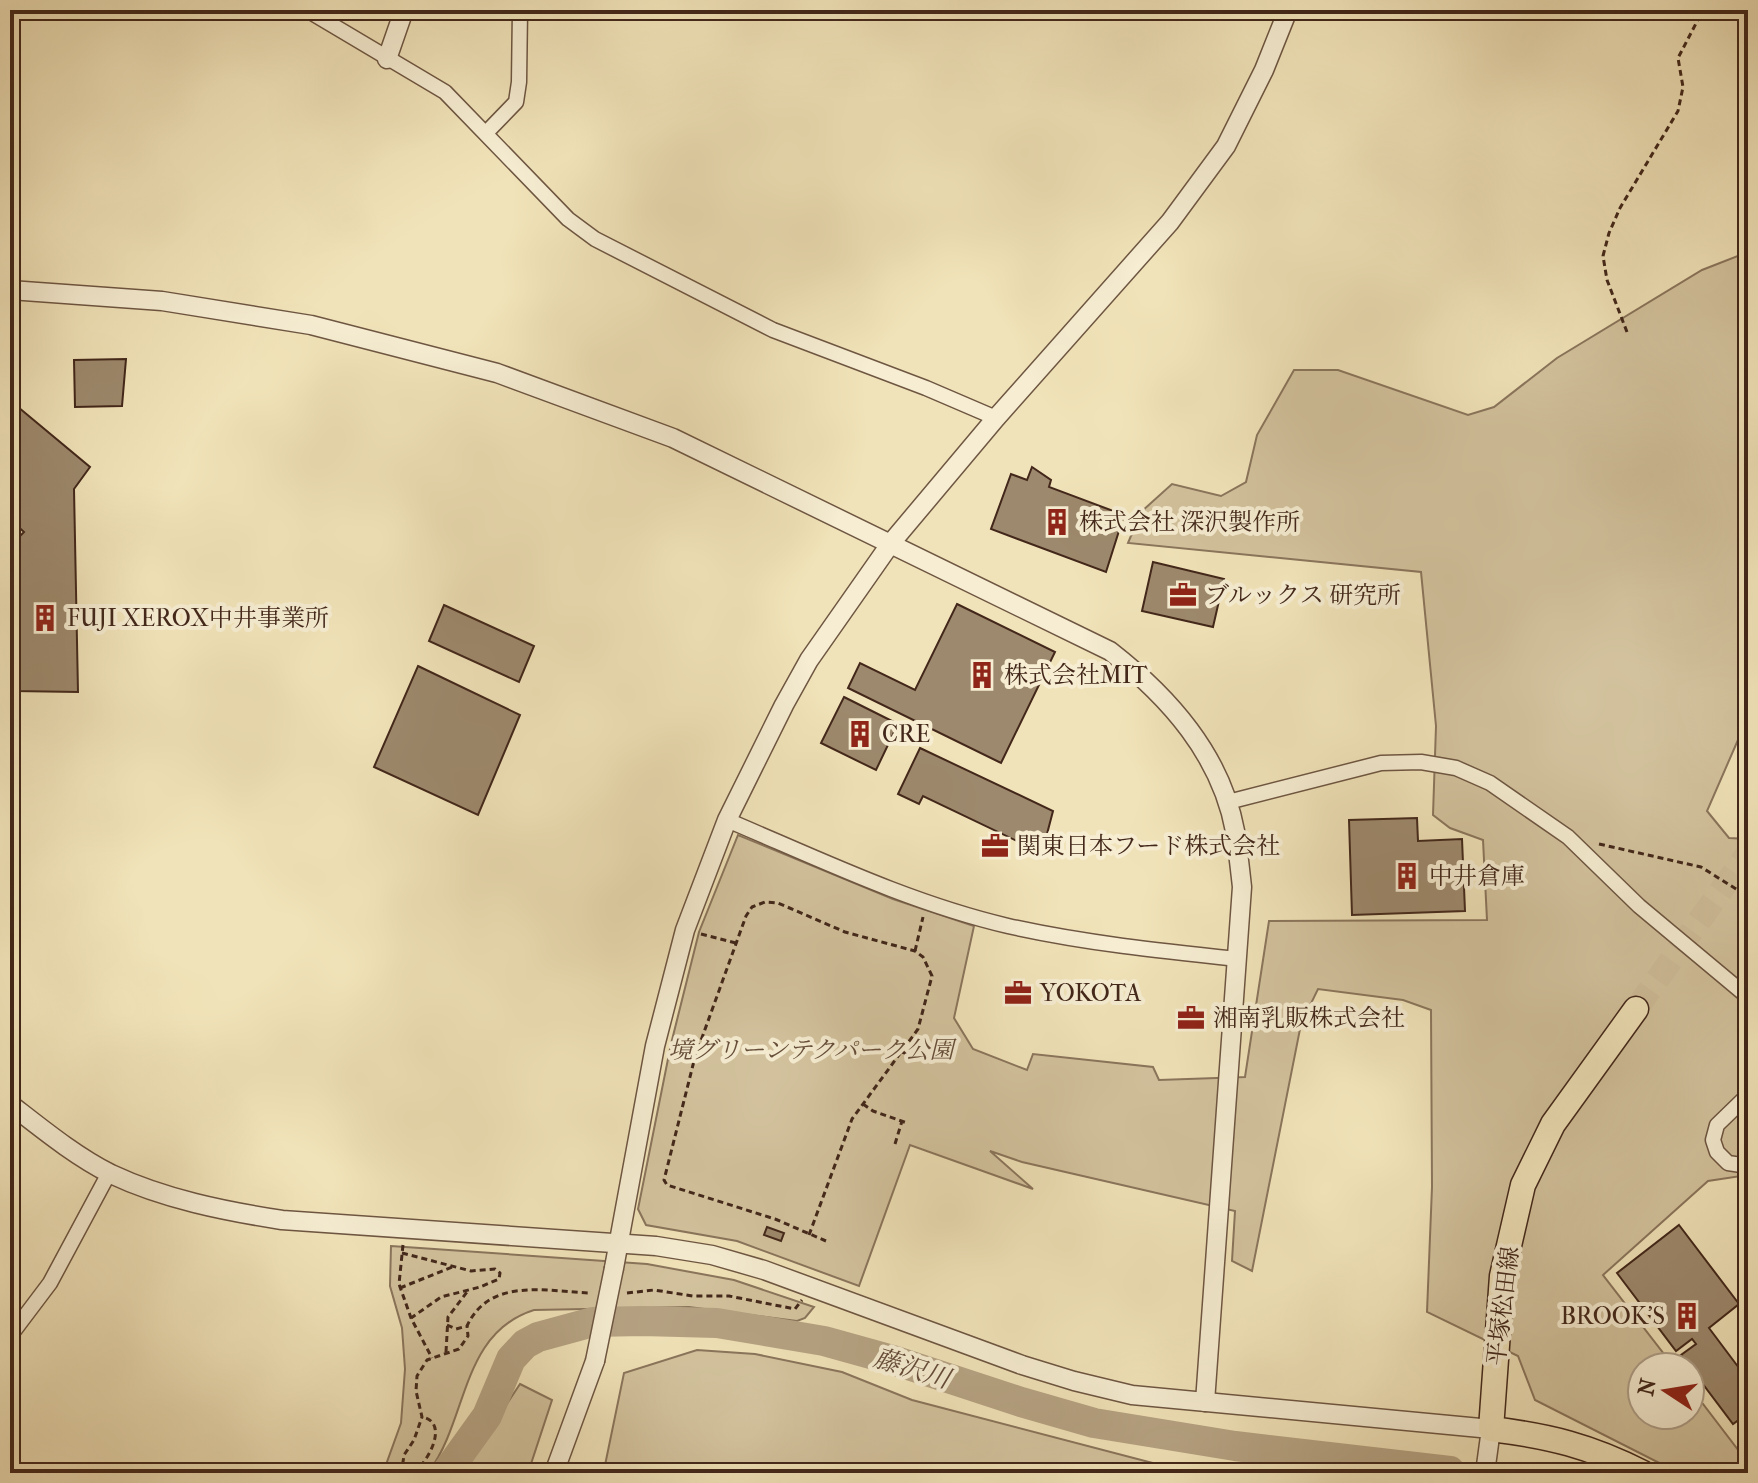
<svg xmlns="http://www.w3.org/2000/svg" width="1758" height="1483" viewBox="0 0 1758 1483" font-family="'IM FELL French Canon','Noto Serif JP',serif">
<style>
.green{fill:#d3c39e;stroke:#8a755c;stroke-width:2}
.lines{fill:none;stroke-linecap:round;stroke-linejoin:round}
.river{stroke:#b6a383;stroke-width:30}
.building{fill:#9d896d;stroke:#42271a;stroke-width:2}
.primary-tunnel{stroke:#cebd99;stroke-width:24;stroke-dasharray:24 12;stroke-linecap:butt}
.minor-casing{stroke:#6e5642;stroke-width:17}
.tertiary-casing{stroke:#6e5642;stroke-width:21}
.primary-casing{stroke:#42271a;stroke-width:27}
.path{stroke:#42271a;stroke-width:3;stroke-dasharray:6 4;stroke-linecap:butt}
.minor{stroke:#f6edd2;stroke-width:14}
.tertiary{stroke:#f6edd2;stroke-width:18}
.primary{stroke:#f1e3b9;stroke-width:24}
.tertiary-bridge-casing{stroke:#6e5642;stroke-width:21;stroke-linecap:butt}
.tertiary-bridge{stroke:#f6edd2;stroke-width:18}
.labels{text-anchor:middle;stroke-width:8;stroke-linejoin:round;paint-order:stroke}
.poi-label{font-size:24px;fill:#42271a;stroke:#f6edd2;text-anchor:start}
.park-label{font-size:24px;font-style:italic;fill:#664e3b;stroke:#f6edd2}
.street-label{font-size:24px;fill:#42271a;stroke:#f6edd2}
.water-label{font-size:26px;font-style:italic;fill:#654c3a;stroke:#f6edd2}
</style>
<rect width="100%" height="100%" fill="#f1e3b9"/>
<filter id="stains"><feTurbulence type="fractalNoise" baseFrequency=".0025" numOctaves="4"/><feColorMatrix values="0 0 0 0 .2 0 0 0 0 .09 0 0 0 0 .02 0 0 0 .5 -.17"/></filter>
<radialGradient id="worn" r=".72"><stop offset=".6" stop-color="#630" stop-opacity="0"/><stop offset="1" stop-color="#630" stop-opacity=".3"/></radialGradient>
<g class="green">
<path d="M1748,252V717L1707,811L1729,838L1748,839V1175L1708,1181L1603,1275L1674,1367H1642V1415H1690V1387L1742,1455H1748V1473H1679L1535,1400L1518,1356L1427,1312L1432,1187L1431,1010L1403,1000L1318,989L1301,1024L1252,1271L1232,1261L1235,1211L1022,1162L990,1151L1033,1189L910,1145L859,1286L737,1241L646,1225L638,1209L671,1044L699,932L738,835L893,899L974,926L954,1018L973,1049L1027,1070L1033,1054L1153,1067L1159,1080L1245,1077L1269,921L1487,920L1483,840L1450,828L1433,815L1436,726L1421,572L1128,543L1141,512L1172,484L1221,496L1246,482L1257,435L1294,370H1338L1468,415L1494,407L1557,358L1702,270Z"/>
<path d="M391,1246L647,1264L734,1280L814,1307L805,1318L797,1321L689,1307L534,1310C461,1333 468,1418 430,1470L428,1473H383L401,1423L405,1369L402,1328L390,1286Z"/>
<path d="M697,1350L755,1354L842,1372L912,1400L1191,1473H643L642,1470H604L624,1373Z"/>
<path d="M520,1384L552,1400L528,1473H461Z"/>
</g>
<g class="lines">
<path class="river" d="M446,1473L487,1416L511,1359L525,1344L538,1337L593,1322L642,1321L717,1323L824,1341L896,1361L1021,1402L1094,1423L1235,1446L1450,1471"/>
</g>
<g class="building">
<path d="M126,359L122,406L75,407L74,360Z"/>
<path d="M12,402L90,467L74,489L78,692L14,691L12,544L24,532L10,519Z"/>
<path d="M1032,467L1051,480L1049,487L1124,515L1106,572L991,529L1011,474L1027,480Z"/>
<path d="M1153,562L1224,579L1213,627L1142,611Z"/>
<path d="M957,604L1055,652L1001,763L848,688L860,663L915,690Z"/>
<path d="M444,605L534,646L519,682L429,641Z"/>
<path d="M418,666L520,715L478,815L374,767Z"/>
<path d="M844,697L898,724L876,770L821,743Z"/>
<path d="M920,748L1053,811L1042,853L923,796L919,804L898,794Z"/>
<path d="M1417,818L1418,841L1462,839L1465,911L1352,915L1349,820Z"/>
<path d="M1679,1225L1739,1304L1709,1328L1748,1380V1413L1733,1424L1681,1355L1696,1344L1692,1339L1676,1351L1617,1273Z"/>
<path d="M767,1227L784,1233L781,1241L764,1235Z"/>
<path d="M10,1453L21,1473H10Z"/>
</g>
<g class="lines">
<path class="primary-tunnel" d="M1636,1009L1748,853"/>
<g class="minor-casing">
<g id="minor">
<path d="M307,10L445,92L568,219L595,239L773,330L926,388L996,418"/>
<path d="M486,133L516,102L519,82L520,10"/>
<path d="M1228,802L1381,763L1421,762L1456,768L1490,783L1568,837L1639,906L1748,997"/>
<path d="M727,820C819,859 910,903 1008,926C1084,943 1161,951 1238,959"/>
<path d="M1748,1095L1717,1125L1713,1140L1717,1152L1728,1163L1748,1166"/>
<path d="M10,1336L50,1283L109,1173"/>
</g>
</g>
<g class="tertiary-casing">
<g id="tertiary">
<path d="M387,59L404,10"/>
<path d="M10,290L162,301L311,325L497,373L673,438L1110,651C1169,697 1221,755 1235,831C1238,850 1240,869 1242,887L1205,1402"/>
<path d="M10,1104C41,1128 75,1156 111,1174C164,1199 224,1211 282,1220L656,1246L712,1255L764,1270L1022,1365L1074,1381L1132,1395L1491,1429L1485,1473"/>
<path d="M614,1268L655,1046L685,930L727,820L784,705L809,660L891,543L996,418L1170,222L1226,146L1264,70L1288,10"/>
<path d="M554,1473L595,1361"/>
</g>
</g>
<g class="primary-casing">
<path id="primary" d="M1636,1009L1553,1124L1523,1185L1502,1276L1491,1429C1549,1436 1590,1446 1643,1473"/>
</g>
<g class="path">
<path d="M1627,332L1607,280L1603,256L1609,233L1620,208L1678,111L1683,87L1678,58L1703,10"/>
<path d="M1599,844L1701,867L1744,894L1748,892"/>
<path d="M701,934L736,943"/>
<path d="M915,951L923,917"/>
<path d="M902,1052L917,1058L949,1057"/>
<path d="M863,1104L873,1111L907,1123"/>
<path d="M895,1144L902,1121"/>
<path d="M809,1235L852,1119L918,1029L932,976L923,957L915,951L845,932L778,903L765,902L752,907L746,916L695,1057L664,1180L667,1185L775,1219L826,1241"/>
<path d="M403,1245L399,1284L411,1318L432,1358"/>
<path d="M402,1253L471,1271L495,1269L500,1273L499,1279L480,1287L441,1297L411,1318"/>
<path d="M400,1288L452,1267"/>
<path d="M627,1293L654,1290L693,1296H729L795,1309L802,1300"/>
<path d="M447,1325L456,1329L467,1326C490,1276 549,1292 591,1293"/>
<path d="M446,1352L448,1317L467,1292"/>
<path d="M405,1473L402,1469L404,1455L414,1440L422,1417L416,1391L417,1376L427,1360L459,1349L468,1336L467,1326"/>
<path d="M413,1473C428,1463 450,1422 422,1417"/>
</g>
<use href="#minor" class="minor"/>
<use href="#tertiary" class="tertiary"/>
<use href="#primary" class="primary"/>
<g class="tertiary-bridge-casing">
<path id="tertiary-bridge" d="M595,1361L614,1268"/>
</g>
<use href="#tertiary-bridge" class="tertiary-bridge"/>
</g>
<defs>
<g id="building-bare" transform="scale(2.16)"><path d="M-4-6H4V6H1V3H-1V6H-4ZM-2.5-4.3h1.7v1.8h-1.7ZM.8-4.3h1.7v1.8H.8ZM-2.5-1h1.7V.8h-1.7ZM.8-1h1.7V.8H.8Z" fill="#8f2418" stroke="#f6edd2" stroke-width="2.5" paint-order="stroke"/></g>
<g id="office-bare" transform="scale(2.16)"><path d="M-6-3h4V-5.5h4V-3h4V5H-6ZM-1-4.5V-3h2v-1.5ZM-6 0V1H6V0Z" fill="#8f2418" stroke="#f6edd2" stroke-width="2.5" paint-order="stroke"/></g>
</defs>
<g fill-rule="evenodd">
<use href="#building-bare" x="1057" y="522"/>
<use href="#office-bare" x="1183" y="595"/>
<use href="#building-bare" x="45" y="618"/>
<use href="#building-bare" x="982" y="675"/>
<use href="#building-bare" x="860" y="734"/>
<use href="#office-bare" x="995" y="846"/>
<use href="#building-bare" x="1407" y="876"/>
<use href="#office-bare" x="1018" y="993"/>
<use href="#office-bare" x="1191" y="1018"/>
<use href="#building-bare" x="1687" y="1316"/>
</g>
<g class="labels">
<g class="poi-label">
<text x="1079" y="530">株式会社 深沢製作所</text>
<text x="1205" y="603">ブルックス 研究所</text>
<text x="67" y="626">FUJI XEROX中井事業所</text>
<text x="1004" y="683">株式会社MIT</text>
<text x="882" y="742">CRE</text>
<text x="1017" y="854">関東日本フード株式会社</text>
<text x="1429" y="884">中井倉庫</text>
<text x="1040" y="1001">YOKOTA</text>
<text x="1213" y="1026">湘南乳販株式会社</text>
<text x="1665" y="1324" text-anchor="end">BROOK'S</text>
</g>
<g class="park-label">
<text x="811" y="1058">境グリーンテクパーク公園</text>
</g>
<g class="street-label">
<text transform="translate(1503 1306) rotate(-83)" y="8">平塚松田線</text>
</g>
<g class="water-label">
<text transform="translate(912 1368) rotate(17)" y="9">藤沢川</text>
</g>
</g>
<rect width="1758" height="1483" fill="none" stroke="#f1e3b9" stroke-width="40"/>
<rect x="12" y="12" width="1734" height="1459" fill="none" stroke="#42271a" stroke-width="4"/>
<rect x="20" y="20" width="1718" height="1443" fill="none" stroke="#42271a" stroke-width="2"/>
<g transform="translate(1666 1391) rotate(282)"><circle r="38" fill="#f6edd2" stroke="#ae9e88" stroke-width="2"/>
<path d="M0-6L14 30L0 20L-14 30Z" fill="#8f2418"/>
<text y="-12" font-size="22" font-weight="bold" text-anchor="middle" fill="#42271a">N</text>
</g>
<rect width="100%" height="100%" filter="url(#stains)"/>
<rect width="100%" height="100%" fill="url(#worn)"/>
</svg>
